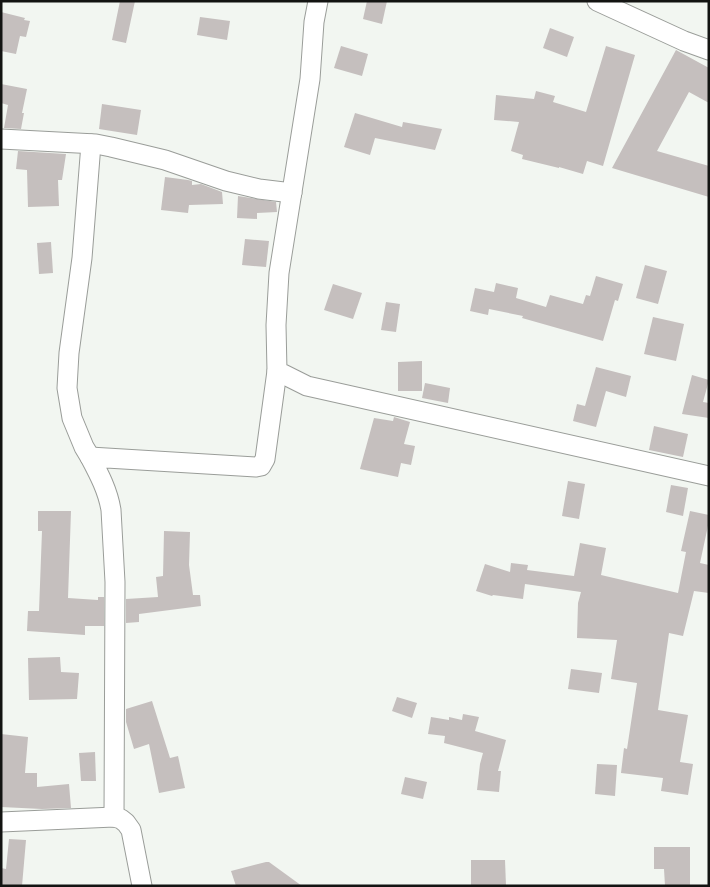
<svg xmlns="http://www.w3.org/2000/svg" width="710" height="887" viewBox="0 0 710 887" font-family="Quicksand,sans-serif">
<style>
.building{fill:#c5bfbe}
.lines{fill:none;stroke-linecap:round;stroke-linejoin:round}
.minor-casing{stroke:#9a9d99;stroke-width:21}
.minor{stroke:#fff;stroke-width:19}
</style>
<rect width="100%" height="100%" fill="#f2f6f1"/>
<g class="building">
<path d="M120,1H135L126,43L112,40Z"/>
<path d="M367,1H387L382,24L363,19Z"/>
<path d="M1,12L25,18L24,20L30,21L26,37L20,36L16,54L1,51Z"/>
<path d="M200,17L230,21L227,40L197,35Z"/>
<path d="M550,28L574,37L567,57L543,48Z"/>
<path d="M341,46L368,54L362,76L334,68Z"/>
<path d="M606,46L635,55L603,166L587,161L583,174L559,167V168L522,159L523,155L511,151L519,122L494,120L496,95L534,99L536,91L555,96L553,102L586,112Z"/>
<path d="M676,50L709,68V103L689,92L657,151L709,166V197L612,168Z"/>
<path d="M1,84L27,89L22,113H24L21,129L4,128L8,105L1,103Z"/>
<path d="M102,104L141,110L137,135L99,129Z"/>
<path d="M355,113L402,127L403,122L442,129L435,150L375,138L370,155L344,147Z"/>
<path d="M18,151L66,154L62,180H58L59,206L28,207L27,170L16,169Z"/>
<path d="M165,177L188,180L192,181V185L201,184L222,192L223,204L189,205L188,213L161,210Z"/>
<path d="M238,196L276,202L277,212L257,213V219L237,218Z"/>
<path d="M245,239L269,241L266,267L242,265Z"/>
<path d="M51,242L53,273L39,274L37,243Z"/>
<path d="M645,265L667,271L658,304L636,298Z"/>
<path d="M596,276L623,284L618,301L615,300L603,341L522,318L523,316L489,309L488,315L470,311L475,288L494,292L496,283L518,288L516,298L546,307L550,295L583,304L586,295L590,296Z"/>
<path d="M333,284L362,293L353,319L324,310Z"/>
<path d="M386,302L400,304L396,332L381,330Z"/>
<path d="M653,317L684,324L676,361L644,354Z"/>
<path d="M422,361V391H398V362Z"/>
<path d="M596,367L631,376L626,397L606,391L596,427L573,421L577,404L585,406Z"/>
<path d="M692,375L709,380L703,402L709,403V418L682,414Z"/>
<path d="M425,383L450,388L448,403L422,398Z"/>
<path d="M394,417L410,422L404,444L415,446L411,465L401,463L398,477L360,469L374,418L393,421Z"/>
<path d="M654,426L688,434L683,457L649,450Z"/>
<path d="M568,481L585,484L579,519L562,516Z"/>
<path d="M671,485L688,488L683,516L666,512Z"/>
<path d="M38,511H71L68,598L98,600V597H104V626H85V635L27,631L28,611H39L42,531H38Z"/>
<path d="M690,511L709,515V521L700,563L709,565V593L694,591L683,636L669,633L658,710L688,715L680,762L693,764L688,795L661,791L663,778L621,773L624,748L627,749L637,683L611,679L617,640L577,638L578,603L581,592L525,584L523,599L493,595L492,596L476,591L485,564L510,572L511,563L528,565L527,570L574,576L580,543L606,548L601,575L678,593L686,552L681,551Z"/>
<path d="M164,531L190,532L189,565L193,595H200L201,606L139,614V622L126,623V599L158,597L156,577L163,576Z"/>
<path d="M60,657L61,672L79,673L77,699L29,700L28,658Z"/>
<path d="M571,669L602,673L599,693L568,689Z"/>
<path d="M397,697L417,703L412,718L392,711Z"/>
<path d="M152,701L170,758L178,756L185,788L159,793L149,744L134,749L126,722V709Z"/>
<path d="M463,714L479,717L475,731L506,740L498,771H501L499,792L477,790L480,764L483,753L444,743L445,736L428,734L431,717L449,720V717L462,720Z"/>
<path d="M1,734L28,737L25,773H37V787L69,784L71,808L42,809L1,807Z"/>
<path d="M95,752L96,781H81L79,753Z"/>
<path d="M597,764L617,765L615,796L595,794Z"/>
<path d="M405,777L427,782L423,799L401,794Z"/>
<path d="M9,839L26,840L22,886H1V868L6,869Z"/>
<path d="M654,847H690V886H665L664,869H654Z"/>
<path d="M471,860H505L506,886H471Z"/>
<path d="M266,862H269L302,886H236L231,871Z"/>
</g>
<g class="lines">
<g class="minor-casing">
<g id="minor">
<path d="M318,1L314,22L310,79L279,273L276,325L277,371L307,386L709,476"/>
<path d="M597,1L684,41L709,50"/>
<path d="M1,139L96,144L111,147L165,160L226,181L259,189L292,193"/>
<path d="M90,457L84,447L72,418L67,388L69,353L82,258L91,144"/>
<path d="M114,817L115,582L111,510C108,491 99,474 90,457L256,467L261,466L265,459L277,371"/>
<path d="M1,822L114,817L121,819L126,823L131,830L142,886"/>
</g>
</g>
<use href="#minor" class="minor"/>
</g>
<rect width="710" height="887" fill="none" stroke="#131412" stroke-width="5"/>
</svg>
